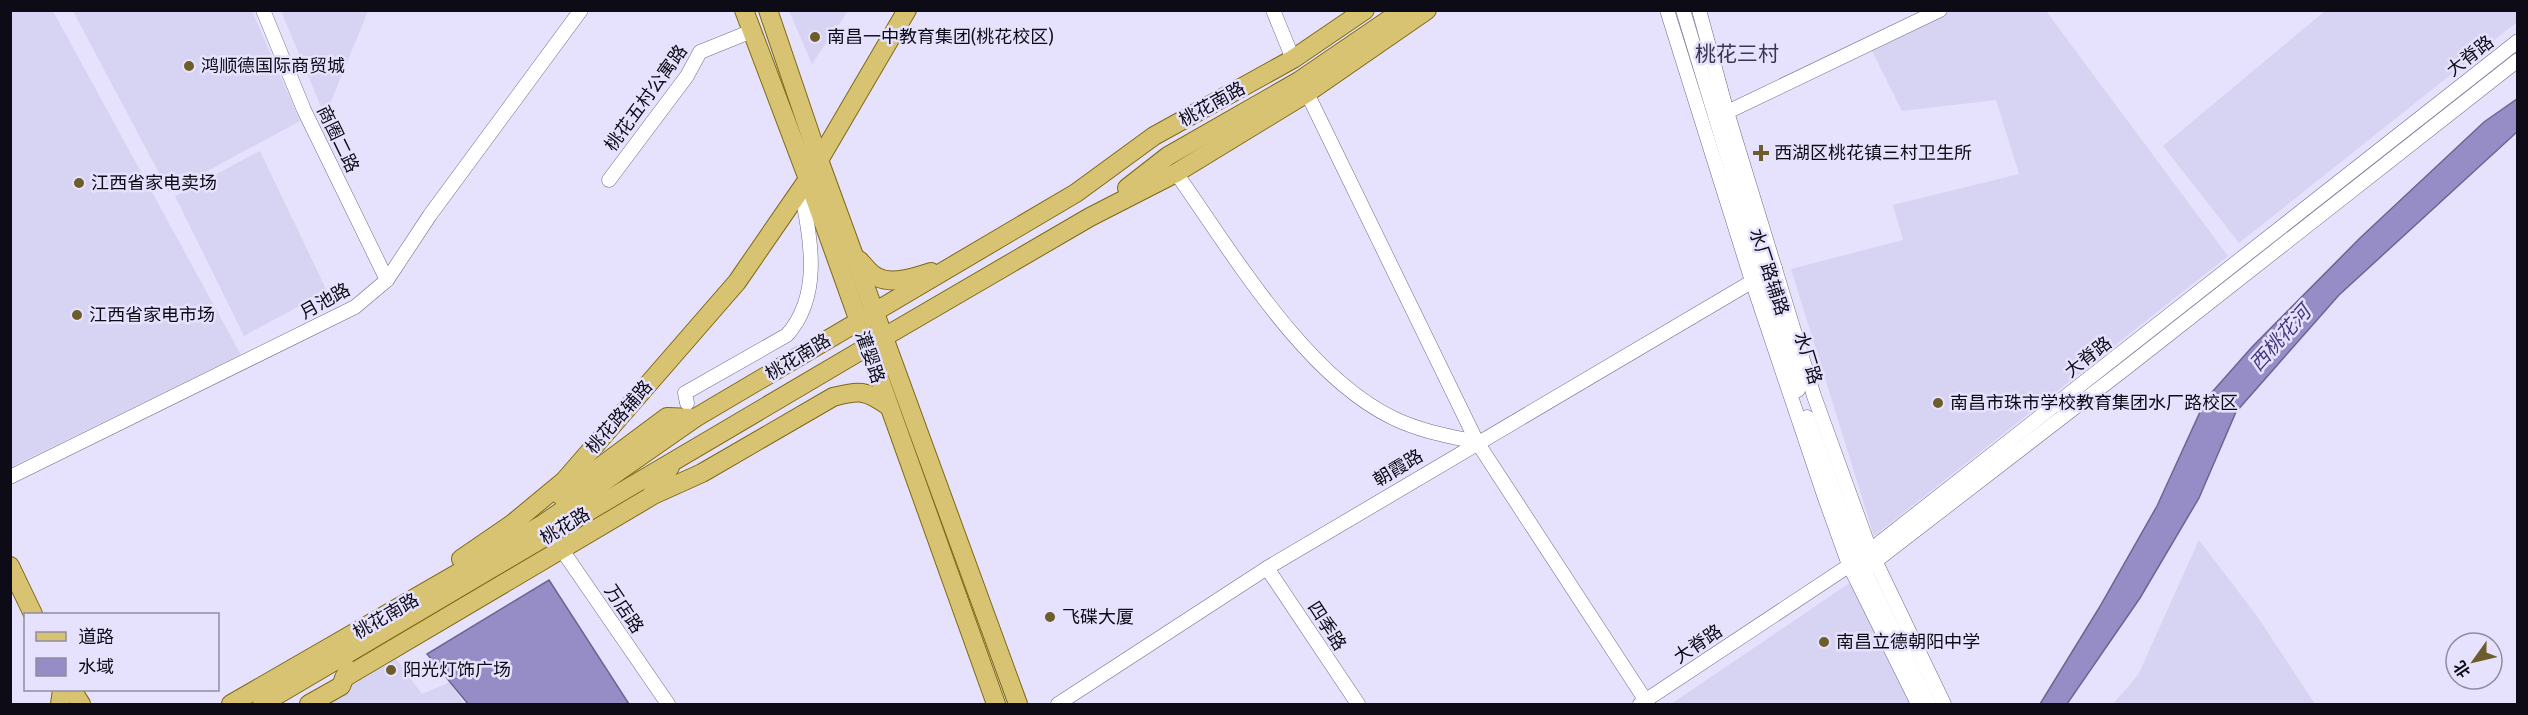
<svg xmlns="http://www.w3.org/2000/svg" width="2528" height="715" viewBox="0 0 2528 715" font-family="'Fira Sans Condensed','Noto Sans SC',sans-serif">
<style>
.built{fill:#d7d3f2}
.water{fill:#968cc6;stroke:#6d6591;stroke-width:1.5}
.lines{fill:none;stroke-linecap:round;stroke-linejoin:round}
.minor-casing{stroke:#706b88;stroke-width:15}
.major-casing{stroke:#7f6913;stroke-width:20}
.minor{stroke:#fff;stroke-width:14}
.major{stroke:#d7c371;stroke-width:18}
.poi-dot{fill:#6d5d2b;stroke:#e6e2fd;stroke-width:2}
.labels{text-anchor:middle;stroke-width:5;stroke-linejoin:round;paint-order:stroke}
.poi-label{font-size:18px;fill:#0d0b16;stroke:#e6e2fd;text-anchor:start}
.street-label{font-size:18px;fill:#0d0b16;stroke:#e6e2fd}
.water-label{font-size:20px;font-style:italic;fill:#49377e;stroke:#e6e2fd}
.quarter-label{font-size:21px;fill:#3b3650;stroke:#e6e2fd}
</style>
<rect width="100%" height="100%" fill="#e6e2fd"/>
<g class="built">
<path d="M11,10L53,11L241,355L11,467Z"/>
<path d="M1950,10L2046,11L2228,256L1874,536L1791,269L1903,240L1893,205L2019,174L1996,100L1902,111L1871,49Z"/>
<path d="M73,11H252L300,121L169,192Z"/>
<path d="M281,11H368L325,116Z"/>
<path d="M789,11H848L812,64Z"/>
<path d="M2325,11H2517V22L2239,243L2163,146Z"/>
<path d="M260,151L327,291L244,336L175,196Z"/>
<path d="M2199,540L2257,616L2315,704H2113L2138,675Z"/>
<path d="M1854,580L1914,704H1671Z"/>
<path d="M396,659L422,694L450,682L464,704H321Z"/>
</g>
<g class="water">
<path d="M2517,99V132L2339,295L2236,412L2199,498L2140,598L2067,704H2040L2099,608L2157,506L2206,399L2252,347L2360,238L2484,122Z"/>
<path d="M549,580L629,704H468L427,654Z"/>
</g>
<g class="lines">
<g class="minor-casing">
<g id="minor">
<path d="M263,10L304,110L387,280"/>
<path d="M1273,10L1293,59"/>
<path d="M1667,10L1752,281L1825,498L1849,565L1918,704"/>
<path d="M1683,10L1798,390"/>
<path d="M1699,10L1727,112L1814,396L1870,550L1944,704"/>
<path d="M1307,93L1477,442L1646,701"/>
<path d="M1721,115L1940,10"/>
<path d="M1176,173C1232,252 1304,375 1393,418C1420,431 1448,436 1477,442"/>
<path d="M609,180L687,76L700,52L752,31"/>
<path d="M687,403L685,393L787,335C823,294 810,238 801,189"/>
<path d="M1807,417L1859,559L1929,704"/>
<path d="M10,477L355,307L387,280L430,215L581,10"/>
<path d="M551,534L668,704"/>
<path d="M1267,568L1358,704"/>
<path d="M1864,570L2126,368L2518,60"/>
<path d="M1058,704L1267,568L1775,268"/>
<path d="M1640,704L1859,559L2518,41"/>
</g>
</g>
<g class="major-casing">
<g id="major">
<path d="M744,10L808,179L996,704"/>
<path d="M768,10L819,160L1018,704"/>
<path d="M1127,188L1168,156L1299,81L1403,10"/>
<path d="M859,260C864,265 870,274 877,277C892,285 916,277 931,272"/>
<path d="M561,496L667,417L695,418"/>
<path d="M651,496L702,473L833,397C859,390 866,390 888,406"/>
<path d="M461,559L512,524L564,481L737,282L808,179L907,10"/>
<path d="M10,566L33,614"/>
<path d="M344,678L650,497L670,467"/>
<path d="M72,690L81,704"/>
<path d="M60,704L62,690"/>
<path d="M231,704L543,524L695,418L1076,193L1154,136L1293,59L1365,10"/>
<path d="M262,704L867,347L1090,217L1176,173L1307,93L1427,10"/>
<path d="M309,704L341,686L348,669"/>
</g>
</g>
<use href="#minor" class="minor"/>
<use href="#major" class="major"/>
</g>
<g class="poi-dot">
<circle cx="815" cy="37" r="6"/>
<circle cx="189" cy="66" r="6"/>
<path d="M1758 144h6v6h6v6h-6v6h-6v-6h-6v-6h6z"/>
<circle cx="79" cy="183" r="6"/>
<circle cx="77" cy="315" r="6"/>
<circle cx="1938" cy="403" r="6"/>
<circle cx="1050" cy="617" r="6"/>
<circle cx="1824" cy="642" r="6"/>
<circle cx="391" cy="670" r="6"/>
</g>
<g class="labels">
<g class="poi-label">
<text x="827" y="43">南昌一中教育集团(桃花校区)</text>
<text x="201" y="72">鸿顺德国际商贸城</text>
<text x="1774" y="159">西湖区桃花镇三村卫生所</text>
<text x="91" y="189">江西省家电卖场</text>
<text x="89" y="321">江西省家电市场</text>
<text x="1950" y="409">南昌市珠市学校教育集团水厂路校区</text>
<text x="1062" y="623">飞碟大厦</text>
<text x="1836" y="648">南昌立德朝阳中学</text>
<text x="403" y="676">阳光灯饰广场</text>
</g>
<g class="street-label">
<text transform="translate(2470 56) rotate(-38)" y="6">大脊路</text>
<text transform="translate(646 98) rotate(-54)" y="6">桃花五村公寓路</text>
<text transform="translate(1212 104) rotate(-29)" y="6">桃花南路</text>
<text transform="translate(338 139) rotate(64)" y="6">商圈二路</text>
<text transform="translate(1769 272) rotate(72)" y="6">水厂路辅路</text>
<text transform="translate(325 301) rotate(-29)" y="6">月池路</text>
<text transform="translate(798 357) rotate(-31)" y="6">桃花南路</text>
<text transform="translate(870 357) rotate(71)" y="6">灌婴路</text>
<text transform="translate(2088 357) rotate(-38)" y="6">大脊路</text>
<text transform="translate(1808 358) rotate(73)" y="6">水厂路</text>
<text transform="translate(619 417) rotate(-49)" y="6">桃花路辅路</text>
<text transform="translate(1398 468) rotate(-31)" y="6">朝霞路</text>
<text transform="translate(565 526) rotate(-31)" y="6">桃花路</text>
<text transform="translate(624 609) rotate(56)" y="6">万店路</text>
<text transform="translate(386 616) rotate(-30)" y="6">桃花南路</text>
<text transform="translate(1327 626) rotate(57)" y="6">四季路</text>
<text transform="translate(1698 644) rotate(-34)" y="6">大脊路</text>
</g>
<g class="water-label">
<text transform="translate(2280 338) rotate(-48)" y="7">西桃花河</text>
</g>
<g class="quarter-label">
<text x="1737" y="61">桃花三村</text>
</g>
</g>
<rect width="2528" height="715" fill="none" stroke="#0d0b16" stroke-width="24"/>
<rect x="24" y="613" width="195" height="78" fill="#e6e2fd" stroke="#8f8ca1" stroke-width="1.5"/>
<rect x="36" y="632" width="30" height="9" fill="#d7c371" stroke="#8f8ca1" stroke-width="1.5"/>
<text x="78" y="643" font-size="18" fill="#0d0b16">道路</text>
<rect x="36" y="658" width="30" height="18" fill="#968cc6" stroke="#8f8ca1" stroke-width="1.5"/>
<text x="78" y="673" font-size="18" fill="#0d0b16">水域</text>
<g transform="translate(2474 661) rotate(236)"><circle r="28" fill="#e6e2fd" stroke="#8f8ca1" stroke-width="1.5"/>
<path d="M0-4.5L10 22L0 15L-10 22Z" fill="#6d5d2b"/>
<text y="-9" font-size="16" font-weight="bold" text-anchor="middle" fill="#0d0b16">北</text>
</g>
</svg>
